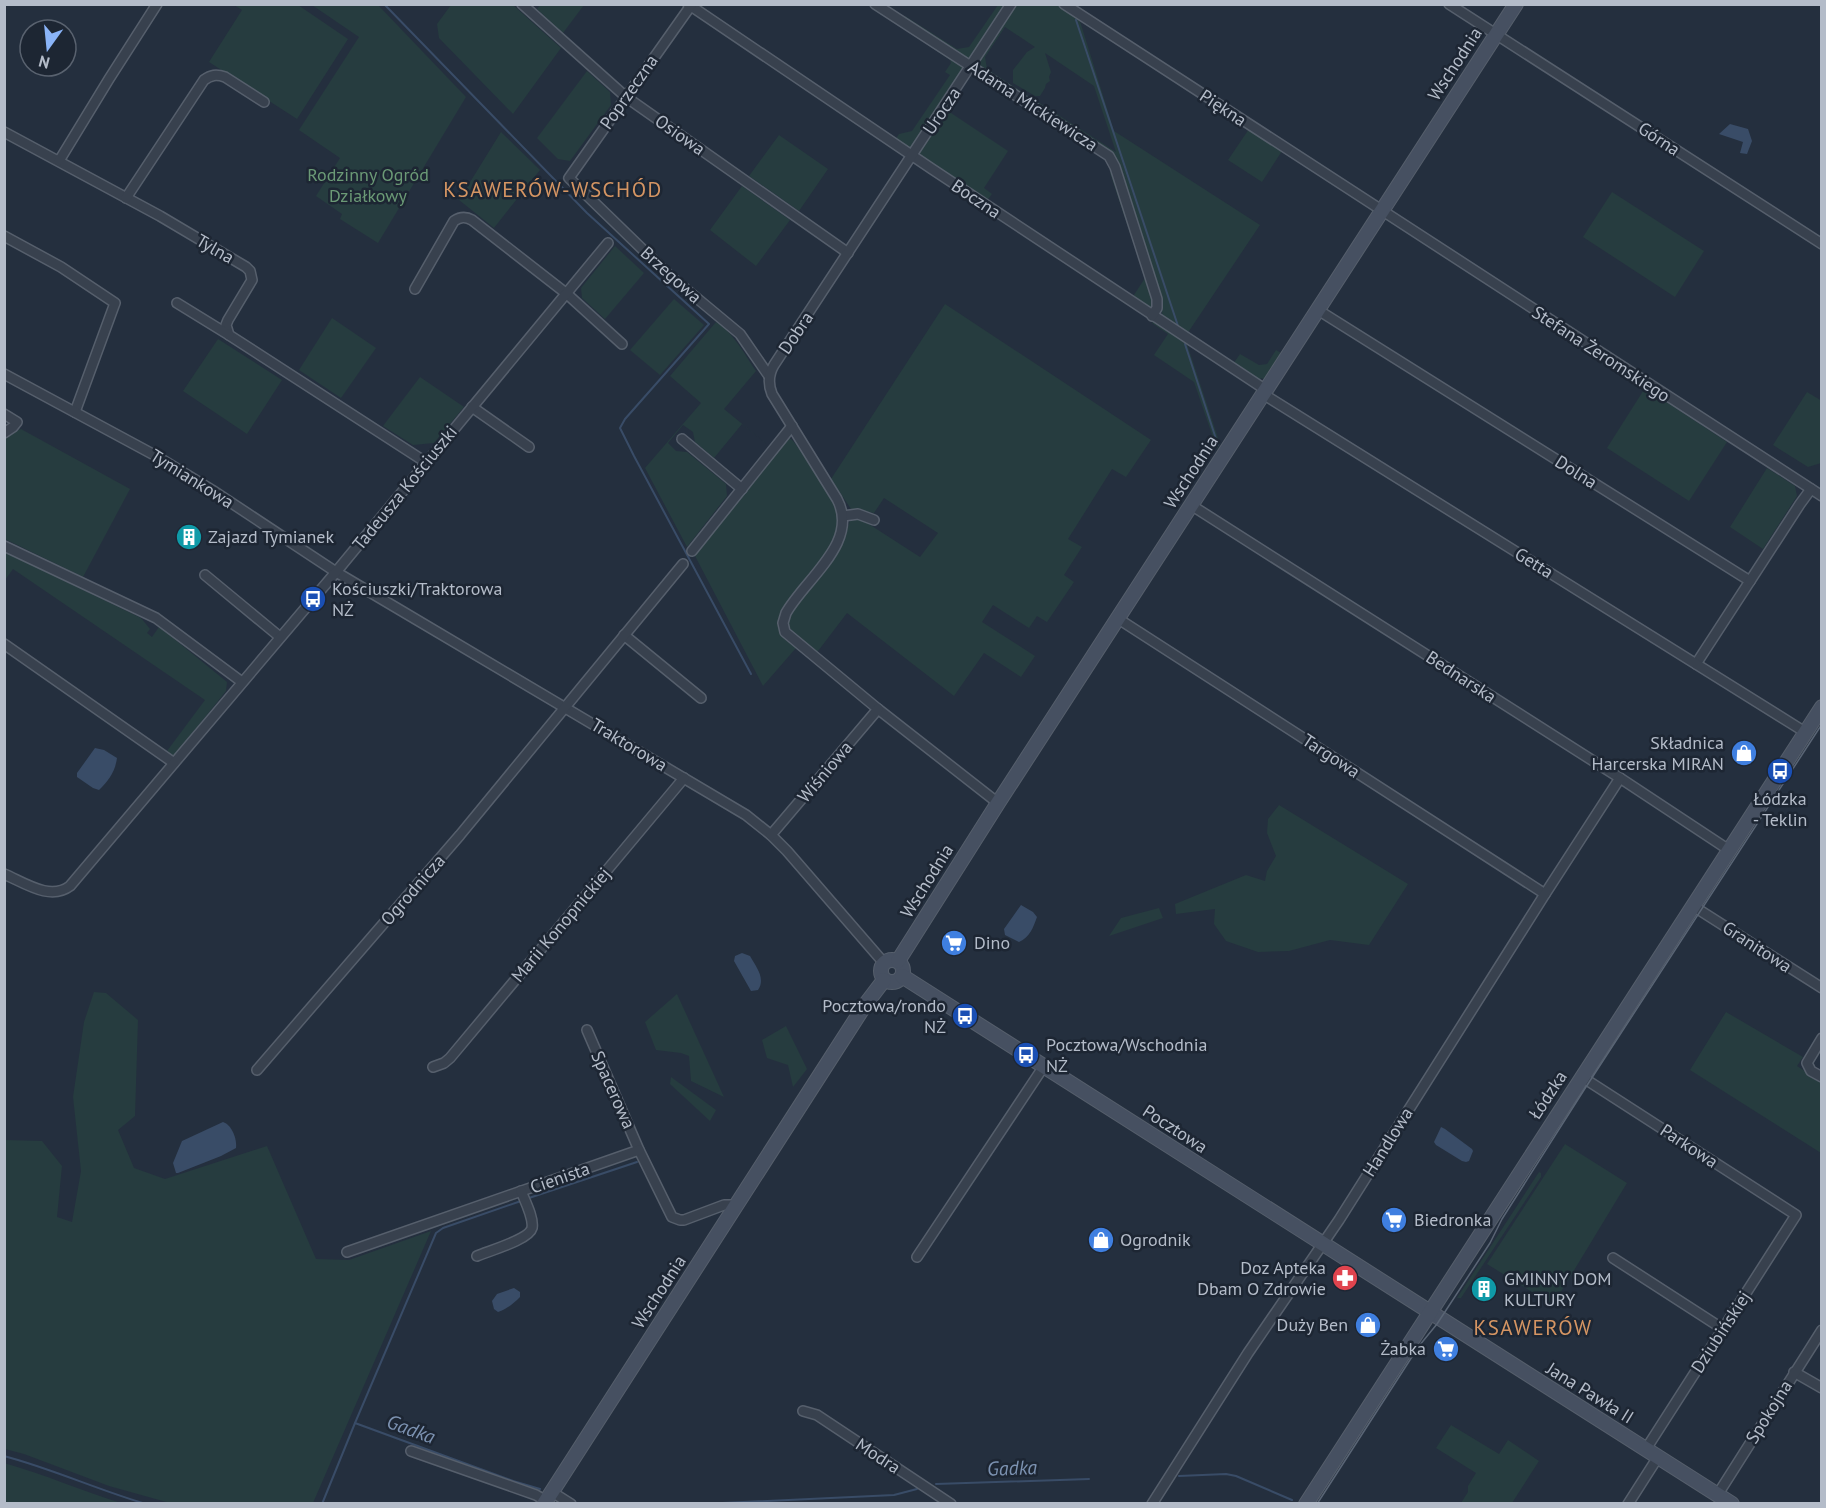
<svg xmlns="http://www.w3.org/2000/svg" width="1826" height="1508" viewBox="0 0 1826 1508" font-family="'PT Sans',sans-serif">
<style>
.green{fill:#263c3f;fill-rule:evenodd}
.water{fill:#394c67}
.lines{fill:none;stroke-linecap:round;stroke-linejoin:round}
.stream{stroke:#394c67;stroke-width:2}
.street-casing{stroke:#565f6c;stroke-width:12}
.secondary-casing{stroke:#565f6c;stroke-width:16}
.street{stroke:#38414e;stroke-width:9}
.secondary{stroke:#465061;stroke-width:14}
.tram{stroke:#5a6575;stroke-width:1.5}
.labels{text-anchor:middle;stroke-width:5;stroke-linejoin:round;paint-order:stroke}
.street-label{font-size:18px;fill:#b4bcc9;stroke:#1d2633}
.park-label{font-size:18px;fill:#6b9a76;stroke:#1d2633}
.poi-label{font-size:18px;fill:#b4bcc9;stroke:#1d2633;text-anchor:start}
.water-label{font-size:20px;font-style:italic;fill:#7c92b1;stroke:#1d2633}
.quarter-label{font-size:21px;letter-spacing:1.5px;fill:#d59563;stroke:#1d2633}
</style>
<rect width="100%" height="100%" fill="#242f3e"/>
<g class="green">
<path d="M541,4H584V5L563,33L537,9Z"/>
<path d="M234,5H298L348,39L297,119L209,62L242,10Z"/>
<path d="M312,5H378L466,97L378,243L340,219L342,214L316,196L340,158L299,130L359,37Z"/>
<path d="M451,5H513L561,48L513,114L439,38L437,24Z"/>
<path d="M998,5H1008L971,59H967L904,18L905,16L957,49L969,47Z"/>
<path d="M1014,5H1059L1079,18L1114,131L1260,225L1187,334L1163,319L1160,298L1115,156L979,66L981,58ZM1005,27L1035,47L1027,52L1013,70V83L1035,96H1040L1045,88L1046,84L1050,81L1049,77L1051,72L1045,53L1094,86L1116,152L987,69L985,57Z"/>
<path d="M929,42L963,64L964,68L910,149L895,140L899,134L912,131L950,75L945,72L951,63L950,60L928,45Z"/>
<path d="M587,71L610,92L611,105L570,161L558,159L537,138Z"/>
<path d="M949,106L950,107L948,111L1008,151L984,188L992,194L986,202L919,155L918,151Z"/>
<path d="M1249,129L1282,151L1262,182L1228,160Z"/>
<path d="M501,132L540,170L494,228L459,200Z"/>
<path d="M779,135L828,169L799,211L749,176Z"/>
<path d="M1113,172L1153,302L1152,306L1150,308L1132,298L1145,278L1110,173Z"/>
<path d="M742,186L790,220L756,266L710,230Z"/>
<path d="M1612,192L1704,251L1675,297L1583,237Z"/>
<path d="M615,246L644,273L605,319L582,298L581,288Z"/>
<path d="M674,299L704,325L660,375L630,350Z"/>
<path d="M945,304L1151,440L1126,477L1112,469L1068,539L1082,547L1064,575L1074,582L1047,622L1037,616L1029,628L993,605L982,622L1035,656L1021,677L984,653L954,696L847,613L815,655L793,635L788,624L789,617L792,610L842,545L851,518L855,517L861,519L920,557L938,533L884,498L874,513L851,509L831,479Z"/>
<path d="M332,318L376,348L341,398L299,370Z"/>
<path d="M1154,321L1257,389L1187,344L1220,444L1217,449L1194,382L1154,355L1168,334L1152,323Z"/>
<path d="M716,322C733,332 745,355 756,371L724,409L768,445L742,424L714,458L695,442L693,432L683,425L668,443L676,451L687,452L726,484L727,496L687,547L645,468L701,403L670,376Z"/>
<path d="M218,339L282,380L247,434L183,391Z"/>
<path d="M1276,350L1281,353L1264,379L1261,378L1260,380L1233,364L1240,354L1259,365L1267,364Z"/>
<path d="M420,377L464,407L434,443L413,445L383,426Z"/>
<path d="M1645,388L1727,442L1689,501L1607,448Z"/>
<path d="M1807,392L1822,401L1821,463L1808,467L1773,445Z"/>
<path d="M21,429L130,489L83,577L5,539L4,436Z"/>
<path d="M788,438L791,439L794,442L837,503L840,527L826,553L787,603C782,612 778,629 784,638C787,641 792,645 796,648L763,686L694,554Z"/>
<path d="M1767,468L1795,486L1797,496L1763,549L1730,527Z"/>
<path d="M5,552L141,618L150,629L147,633L152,637L159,627L162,629L227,682L226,691L174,756L167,751L205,700L13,569L5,580Z"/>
<path d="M1279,805L1408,884L1369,945L1330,940L1289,951L1258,952L1226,941L1214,924L1215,909L1176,914L1175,904L1246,875L1265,881L1267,871L1276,856L1267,833L1268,819Z"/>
<path d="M1159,908L1163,918L1109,936L1121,918Z"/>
<path d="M94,992L106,993L138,1020L135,1116L118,1130L134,1168L165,1179L267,1146L316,1259L349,1260L431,1231L313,1503H170L109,1486L24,1454L5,1449V1140L42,1141L62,1166L57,1217L72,1222L81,1171L73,1097L84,1022Z"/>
<path d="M677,994L724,1097L691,1081L689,1056L681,1053L656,1050L645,1022Z"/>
<path d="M1726,1012L1803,1057L1797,1066L1821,1082V1153L1690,1070Z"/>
<path d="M786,1026L807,1069L793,1087L788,1065L767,1058L762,1040Z"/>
<path d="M671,1077L716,1110L710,1121L670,1084Z"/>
<path d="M1565,1144L1627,1183L1553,1305L1487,1264Z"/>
<path d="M1539,1172L1541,1173V1177L1461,1298H1457Z"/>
<path d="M1451,1425L1499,1454L1508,1440L1539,1461L1512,1503H1461L1468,1492V1486L1476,1473L1436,1448Z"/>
<path d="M4,1463C44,1474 82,1491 121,1503H5Z"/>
</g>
<g class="water">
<path d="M1730,124L1748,129L1752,141L1747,154L1740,153L1743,142L1719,134Z"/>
<path d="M95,748L104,750L117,758C115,772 109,780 99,790L93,788L77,777V773Z"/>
<path d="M1021,905L1033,912L1037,917C1033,928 1030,937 1019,942L1005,935L1004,929Z"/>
<path d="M742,953L750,956C756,967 766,978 758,990L751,991L734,961L735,956Z"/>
<path d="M223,1122C232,1125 237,1139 236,1148L221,1156L178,1173H176L173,1163L182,1141Z"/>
<path d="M1441,1127L1445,1129L1472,1149L1473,1151L1469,1161L1466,1162L1462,1161L1436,1145L1434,1142Z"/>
<path d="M514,1288L520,1292V1297C513,1304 507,1309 498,1312L494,1309L492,1301L497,1294Z"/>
</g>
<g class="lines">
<g class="stream">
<path d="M384,4L587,213L709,324L625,419L620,428L634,456L751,674"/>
<path d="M1076,20L1178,326"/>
<path d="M1185,344L1218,445"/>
<path d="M526,1199L637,1162"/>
<path d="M355,1423L436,1233L443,1228L521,1201"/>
<path d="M4,1456C53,1469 98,1490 146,1504"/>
<path d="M1179,1476L1226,1474L1236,1476L1292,1500"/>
<path d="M936,1484L1089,1479"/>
<path d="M722,1503L894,1495L917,1489"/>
<path d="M322,1504L355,1423L513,1481L540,1489"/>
</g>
<g class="street-casing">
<g id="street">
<path d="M522,4L626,97L848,253"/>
<path d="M688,4L932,169L1266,390"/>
<path d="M692,4L569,178L669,275L740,334L769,376"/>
<path d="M875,4L1109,156L1115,167L1157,299V308L1152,316"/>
<path d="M1064,4L1822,496"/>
<path d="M1449,4L1822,244"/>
<path d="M4,132L160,216L246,267L250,271L252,280L228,320L226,325L229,335L427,463"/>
<path d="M59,161L109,79L157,4"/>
<path d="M126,198L204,80C211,75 216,74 225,77L264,102"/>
<path d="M4,236L61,267L115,303L75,412"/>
<path d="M415,289L454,221C460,217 465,216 472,220L567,294L622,344"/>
<path d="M177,303L229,335"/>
<path d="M1318,310L1750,581L1696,664"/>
<path d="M4,374L158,457L212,490L336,572L746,815L771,835L787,851L884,963"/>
<path d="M1263,394L1805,732"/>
<path d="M472,407L529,447"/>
<path d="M4,414L17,422L13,427L4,433"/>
<path d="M682,439L742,489"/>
<path d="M1191,505L1620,778L1729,850"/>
<path d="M843,516L858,514L874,520"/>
<path d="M4,546L156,618L242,682"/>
<path d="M692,551L792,426"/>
<path d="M205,575L280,637"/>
<path d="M1750,581L1800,504L1811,489"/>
<path d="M1117,618L1545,894"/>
<path d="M624,635L701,698"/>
<path d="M4,644L174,763"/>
<path d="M998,803L878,709L785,632L783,623L786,613C806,578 860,542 837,499L772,394C768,384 768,375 774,365L1011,4"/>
<path d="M771,835L878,709"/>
<path d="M4,874C25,883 50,901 70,886L336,572L608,243"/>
<path d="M1693,906L1822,988"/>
<path d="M587,1030L639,1150L672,1217L680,1220H684L724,1205H736"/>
<path d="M1822,1038L1807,1063L1811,1071L1822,1077"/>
<path d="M433,1067L444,1063L450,1058L684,778"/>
<path d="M257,1070L460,835L683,564"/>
<path d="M1582,1077L1796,1215L1646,1449"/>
<path d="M347,1252L639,1150"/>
<path d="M477,1256C488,1251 529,1240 532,1228C534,1218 525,1201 521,1191"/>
<path d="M917,1257L1044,1066"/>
<path d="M1613,1258L1723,1329"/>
<path d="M1794,1372L1822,1388"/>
<path d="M803,1411L817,1415L951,1504"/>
<path d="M411,1451L536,1495L546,1501"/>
<path d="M552,1492L571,1504"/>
<path d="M1718,1494L1822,1330"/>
<path d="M1152,1504L1248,1353L1339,1220L1545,894L1620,778"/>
<path d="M1628,1504L1658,1457"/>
</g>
</g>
<g class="secondary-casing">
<g id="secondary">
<circle cx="892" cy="971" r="11"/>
<path d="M898,961L998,803L1516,4"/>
<path d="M902,976L1732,1504"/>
<path d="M544,1504L865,1005L884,980"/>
<path d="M1306,1504L1822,707"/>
</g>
</g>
<use href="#street" class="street"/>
<use href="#secondary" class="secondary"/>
<path class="tram" d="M1317,1504L1419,1346L1437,1324L1490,1243L1502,1219L1584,1090L1822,724"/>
</g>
<defs>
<g id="building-disc" transform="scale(1.35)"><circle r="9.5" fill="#0f9aa8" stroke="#1d2633"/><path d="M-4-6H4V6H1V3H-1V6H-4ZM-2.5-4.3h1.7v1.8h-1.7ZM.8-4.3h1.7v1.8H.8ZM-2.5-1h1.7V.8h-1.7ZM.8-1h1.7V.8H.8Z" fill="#fff"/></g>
<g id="bus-disc" transform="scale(1.35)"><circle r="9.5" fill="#1a4fb4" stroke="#1d2633"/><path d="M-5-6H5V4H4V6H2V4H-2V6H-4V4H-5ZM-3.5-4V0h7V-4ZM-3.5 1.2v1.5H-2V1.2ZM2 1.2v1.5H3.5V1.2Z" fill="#fff"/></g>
<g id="shop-disc" transform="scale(1.35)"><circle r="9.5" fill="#3f7fe0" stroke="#1d2633"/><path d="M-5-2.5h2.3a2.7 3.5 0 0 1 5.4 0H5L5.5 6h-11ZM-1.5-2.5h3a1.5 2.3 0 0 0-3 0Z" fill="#fff"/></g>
<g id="supermarket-disc" transform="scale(1.35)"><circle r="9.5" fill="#3f7fe0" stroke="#1d2633"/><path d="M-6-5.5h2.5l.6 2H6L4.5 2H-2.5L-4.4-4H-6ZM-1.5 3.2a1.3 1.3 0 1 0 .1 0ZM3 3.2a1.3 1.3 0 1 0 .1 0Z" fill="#fff"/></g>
<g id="pharmacy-disc" transform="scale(1.35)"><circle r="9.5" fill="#e0444e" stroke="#1d2633"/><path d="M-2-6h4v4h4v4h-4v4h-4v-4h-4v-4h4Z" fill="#fff"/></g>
</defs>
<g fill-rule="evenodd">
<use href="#building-disc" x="189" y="537"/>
<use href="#bus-disc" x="313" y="599"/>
<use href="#shop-disc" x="1744" y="753"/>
<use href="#bus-disc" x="1780" y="771"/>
<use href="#supermarket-disc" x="954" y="943"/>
<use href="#bus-disc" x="965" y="1016"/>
<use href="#bus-disc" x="1026" y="1055"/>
<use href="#supermarket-disc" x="1394" y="1220"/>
<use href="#shop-disc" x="1101" y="1240"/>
<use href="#pharmacy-disc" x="1345" y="1278"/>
<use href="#building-disc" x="1484" y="1289"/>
<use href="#shop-disc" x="1368" y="1325"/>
<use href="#supermarket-disc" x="1446" y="1349"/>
</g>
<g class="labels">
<g class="street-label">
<text transform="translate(1455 64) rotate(-57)" y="6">Wschodnia</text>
<text transform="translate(629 92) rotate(-55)" y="6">Poprzeczna</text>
<text transform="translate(1033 106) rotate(33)" y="6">Adama Mickiewicza</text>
<text transform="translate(1223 108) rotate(33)" y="6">Piękna</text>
<text transform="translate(942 111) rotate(-56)" y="6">Urocza</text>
<text transform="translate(680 135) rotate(35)" y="6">Osiowa</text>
<text transform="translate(1659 139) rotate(33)" y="6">Górna</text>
<text transform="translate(976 199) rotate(34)" y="6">Boczna</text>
<text transform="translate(215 249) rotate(30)" y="6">Tylna</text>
<text transform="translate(671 275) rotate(42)" y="6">Brzegowa</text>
<text transform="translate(796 333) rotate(-56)" y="6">Dobra</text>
<text transform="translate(1601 354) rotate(33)" y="6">Stefana Żeromskiego</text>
<text transform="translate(1191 472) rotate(-57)" y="6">Wschodnia</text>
<text transform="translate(1576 472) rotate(32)" y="6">Dolna</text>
<text transform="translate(192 479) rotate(32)" y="6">Tymiankowa</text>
<text transform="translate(405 488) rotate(-51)" y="6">Tadeusza Kościuszki</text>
<text transform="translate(1534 563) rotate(32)" y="6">Getta</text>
<text transform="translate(1461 677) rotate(33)" y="6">Bednarska</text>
<text transform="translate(629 745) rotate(31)" y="6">Traktorowa</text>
<text transform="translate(1331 756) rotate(33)" y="6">Targowa</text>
<text transform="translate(825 772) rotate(-50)" y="6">Wiśniowa</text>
<text transform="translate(927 881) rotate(-58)" y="6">Wschodnia</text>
<text transform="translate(413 890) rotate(-49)" y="6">Ogrodnicza</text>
<text transform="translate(561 925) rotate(-50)" y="6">Marii Konopnickiej</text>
<text transform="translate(1757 947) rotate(33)" y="6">Granitowa</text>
<text transform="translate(613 1090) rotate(66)" y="6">Spacerowa</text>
<text transform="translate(1548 1095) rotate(-57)" y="6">Łódzka</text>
<text transform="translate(1175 1129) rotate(33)" y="6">Pocztowa</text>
<text transform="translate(1388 1142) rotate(-58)" y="6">Handlowa</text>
<text transform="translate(1689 1146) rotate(33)" y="6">Parkowa</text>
<text transform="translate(560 1178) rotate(-19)" y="6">Cienista</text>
<text transform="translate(659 1292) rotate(-57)" y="6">Wschodnia</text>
<text transform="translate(1721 1332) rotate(-57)" y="6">Dziubińskiej</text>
<text transform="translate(1590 1393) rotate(32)" y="6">Jana Pawła II</text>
<text transform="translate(1769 1412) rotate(-58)" y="6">Spokojna</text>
<text transform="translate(878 1456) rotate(33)" y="6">Modra</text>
</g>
<g class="park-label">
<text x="368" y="181">Rodzinny Ogród<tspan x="368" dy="21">Działkowy</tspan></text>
</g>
<g class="poi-label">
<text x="208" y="543">Zajazd Tymianek</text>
<text x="332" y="595">Kościuszki/Traktorowa<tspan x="332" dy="21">NŻ</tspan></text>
<text x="1724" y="749" text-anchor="end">Składnica<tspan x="1724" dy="21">Harcerska MIRAN</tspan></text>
<text x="1780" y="805" text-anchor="middle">Łódzka<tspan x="1780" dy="21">- Teklin</tspan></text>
<text x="974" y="949">Dino</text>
<text x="946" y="1012" text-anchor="end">Pocztowa/rondo<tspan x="946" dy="21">NŻ</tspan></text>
<text x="1046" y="1051">Pocztowa/Wschodnia<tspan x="1046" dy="21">NŻ</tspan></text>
<text x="1414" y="1226">Biedronka</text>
<text x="1120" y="1246">Ogrodnik</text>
<text x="1326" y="1274" text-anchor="end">Doz Apteka<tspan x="1326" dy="21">Dbam O Zdrowie</tspan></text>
<text x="1504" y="1285">GMINNY DOM<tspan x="1504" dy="21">KULTURY</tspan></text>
<text x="1348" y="1331" text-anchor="end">Duży Ben</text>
<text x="1426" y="1355" text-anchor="end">Żabka</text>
</g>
<g class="water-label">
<text transform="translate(411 1429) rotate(20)" y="7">Gadka</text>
<text transform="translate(1012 1468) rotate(-2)" y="7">Gadka</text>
</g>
<g class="quarter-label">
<text x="553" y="197">KSAWERÓW-WSCHÓD</text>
<text x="1533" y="1335">KSAWERÓW</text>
</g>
</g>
<rect width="1826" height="1508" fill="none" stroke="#b4bcc9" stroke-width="12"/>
<g transform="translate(48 48) rotate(195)"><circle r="28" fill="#1d2633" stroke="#59626f" stroke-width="1.5"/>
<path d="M0-4.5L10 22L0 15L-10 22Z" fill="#8ab4f8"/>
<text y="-9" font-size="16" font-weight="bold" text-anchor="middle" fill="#b4bcc9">N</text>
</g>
</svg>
